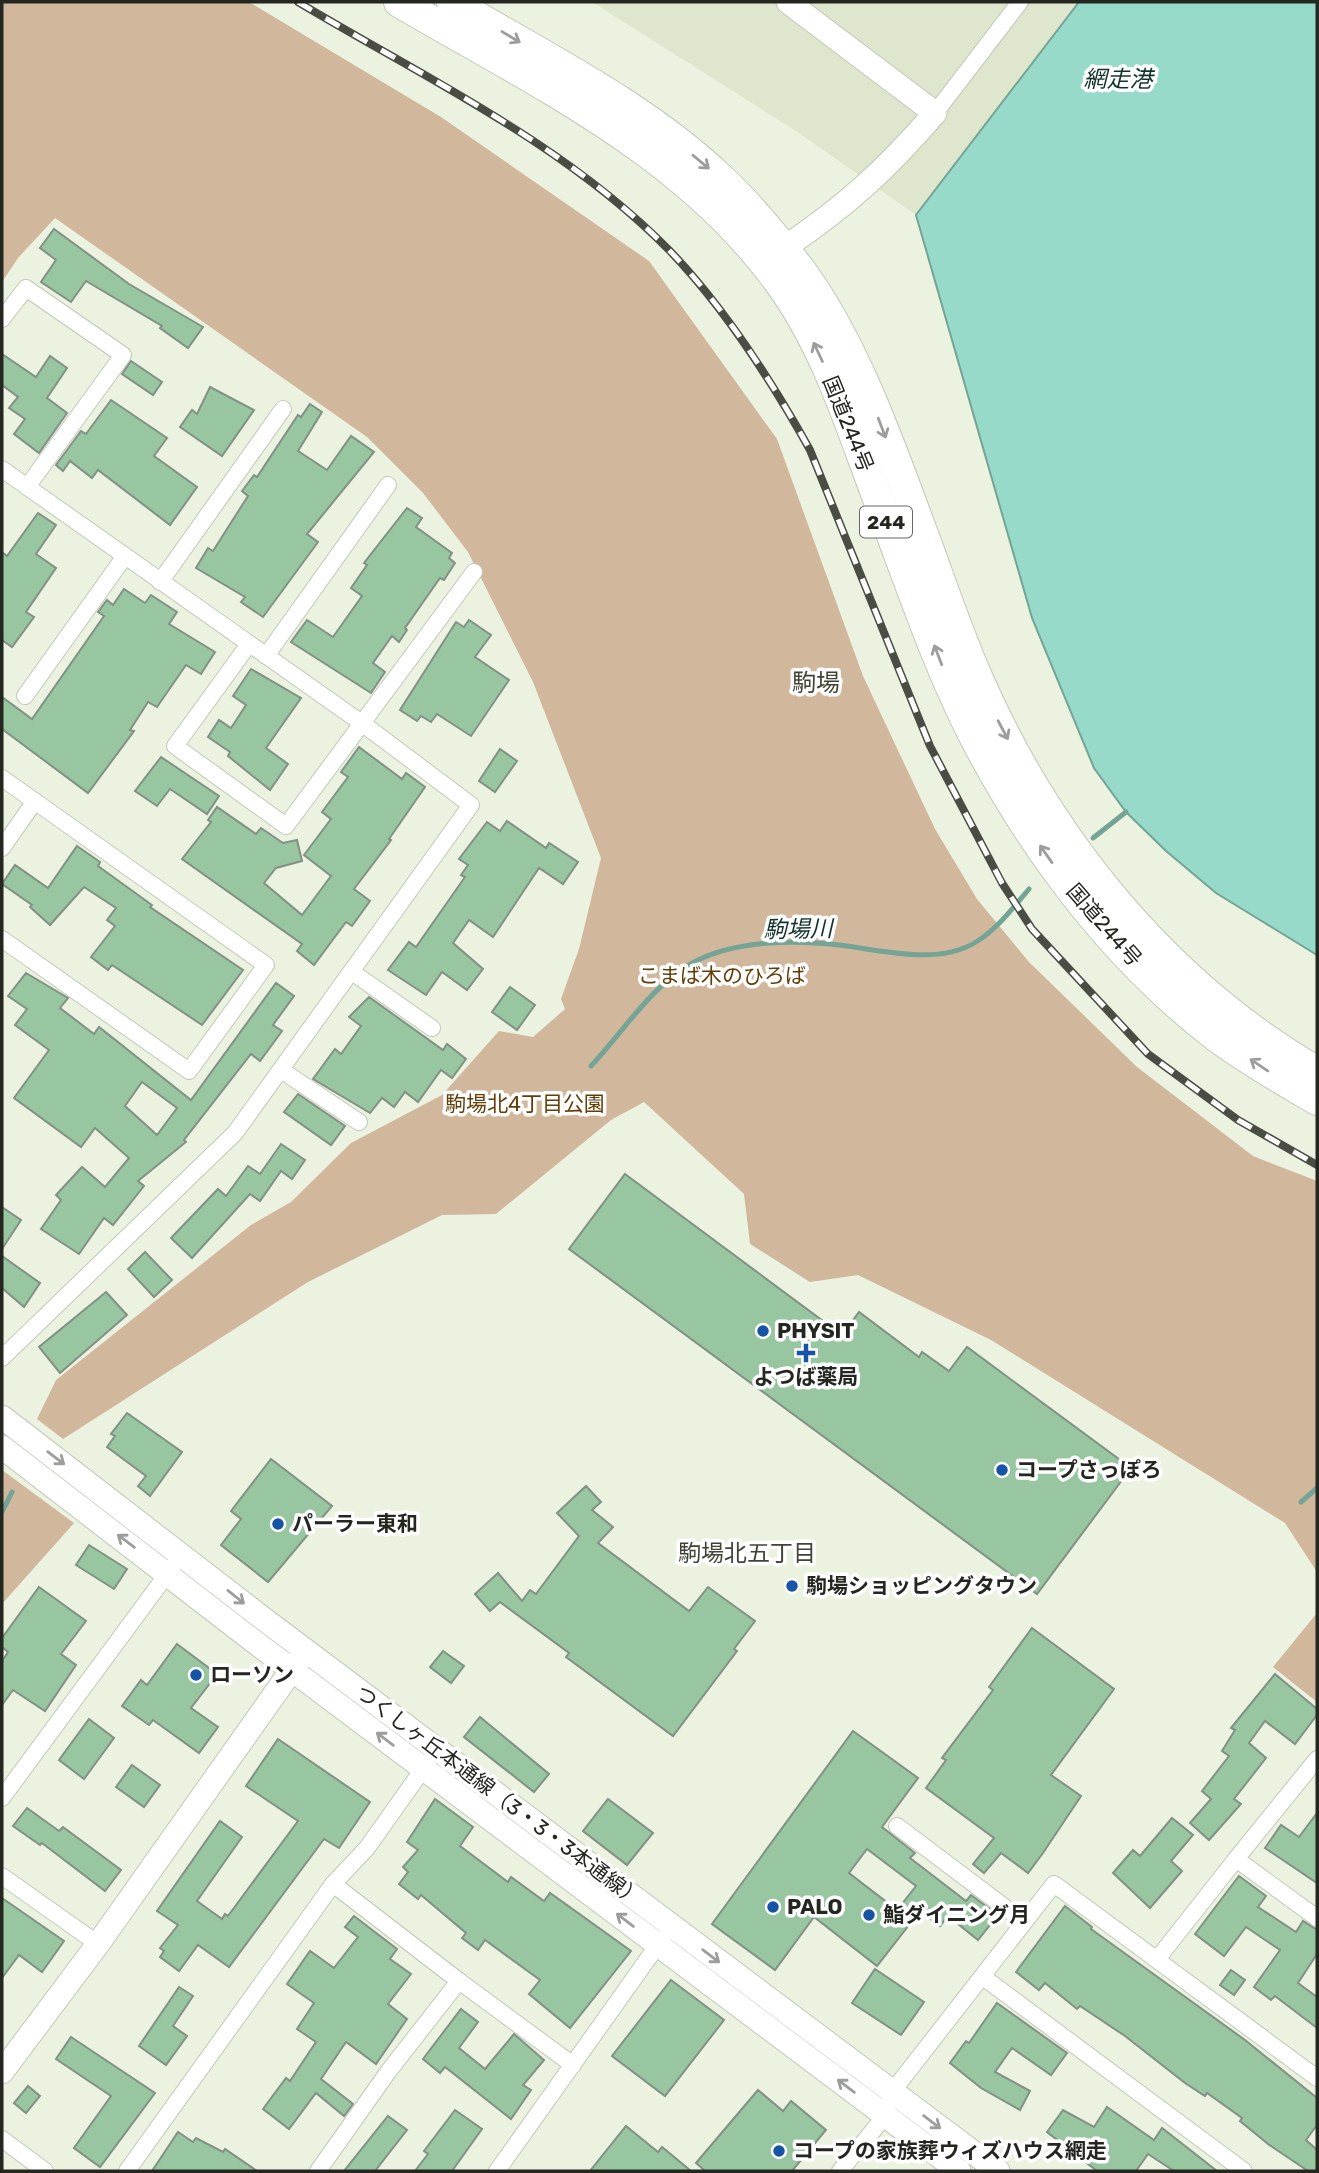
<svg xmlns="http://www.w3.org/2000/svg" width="1319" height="2173" viewBox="0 0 1319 2173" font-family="Rubik,'Noto Sans JP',sans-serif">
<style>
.built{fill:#dee7ce}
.green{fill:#d1b79b}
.water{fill:#97dac9;stroke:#74a496;stroke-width:2}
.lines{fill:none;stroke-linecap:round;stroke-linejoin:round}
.stream{stroke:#74a496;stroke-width:5}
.building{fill:#98c6a0;stroke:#829185;stroke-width:2;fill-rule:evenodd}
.street-casing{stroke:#c2c8b7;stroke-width:18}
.secondary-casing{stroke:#c2c8b7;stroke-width:25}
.highway-casing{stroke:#c2c8b7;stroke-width:32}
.street{stroke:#fff;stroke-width:16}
.secondary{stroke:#fff;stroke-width:23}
.highway{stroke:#fff;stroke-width:30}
.rail-casing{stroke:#4a4d44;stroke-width:8}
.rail{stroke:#fff;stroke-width:5;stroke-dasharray:16;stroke-linecap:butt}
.oneway{stroke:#9c9e9b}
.poi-dot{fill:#1754a5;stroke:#fff;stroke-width:2.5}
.labels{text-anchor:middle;stroke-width:7;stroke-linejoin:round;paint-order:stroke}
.shield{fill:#fff;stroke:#666863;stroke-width:2}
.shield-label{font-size:19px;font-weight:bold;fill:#242720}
.street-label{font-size:21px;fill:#242720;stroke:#fff}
.park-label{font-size:21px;fill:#623d07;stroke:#fff}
.poi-label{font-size:21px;font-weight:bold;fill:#242720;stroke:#fff;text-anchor:start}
.water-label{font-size:23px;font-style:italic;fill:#12332c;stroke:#fff}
.neighbourhood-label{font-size:23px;fill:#404436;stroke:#fff}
.quarter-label{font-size:24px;fill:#404436;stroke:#fff}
</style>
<rect width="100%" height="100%" fill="#ecf2e0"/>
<path class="built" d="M592,2H1079L916,215L799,133Z"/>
<g class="green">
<path d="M2,2H249L441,117L649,261L777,439L863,676L935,829L977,899L1029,962L1137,1067L1253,1156L1317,1181V1572L1285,1523L991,1340L858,1275L810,1282L750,1244L744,1194L644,1102L611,1120L496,1214L442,1215L308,1282L63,1439L37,1419L56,1380L251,1225L291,1202L351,1143L442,1095L499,1031L533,1037L565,1009L561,999L579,949L601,858L533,682L468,552L423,493L367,437L55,218L18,258L2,282Z"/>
<path d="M2,1470L74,1523L2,1604Z"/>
<path d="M1317,1613V1702L1273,1667Z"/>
</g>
<path class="water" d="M1079,2H1317V955L1216,893L1166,851L1126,812L1094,768L1032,618L916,215Z"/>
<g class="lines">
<g class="stream">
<path d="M1093,838L1126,812"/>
<path d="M591,1066C623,1032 654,982 696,961C737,940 795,940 839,945C880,950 938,966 976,942C997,929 1013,908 1029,889"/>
<path d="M1301,1502L1317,1488"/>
<path d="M2,1512L12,1492"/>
</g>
</g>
<g class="building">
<path d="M54,229L129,284L203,327L188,348L160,328L162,326L86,281L71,302L41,282L56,260L40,248Z"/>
<path d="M2,354L36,377L50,356L67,368L47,398L67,413L39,453L14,434L25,419L9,408L18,397L2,385Z"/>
<path d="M131,361L162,382L153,395L122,374Z"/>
<path d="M210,387L254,410L222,456L180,427L192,410L197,414Z"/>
<path d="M111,400L167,438L154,456L197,487L170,525L98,470L92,478L70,461L63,471L56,465L81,431L86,434Z"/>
<path d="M310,404L322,412L298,451L327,470L351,436L374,452L307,534L318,542L263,617L241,602L245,597L196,568L208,548L213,551L248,496L242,491L254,475L257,477L298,415L301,417Z"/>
<path d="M407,508L422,518L416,527L452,553L449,558L455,563L444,580L440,578L405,628L407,630L399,642L392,636L373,663L385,672L371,693L291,642L307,620L333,637L362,596L351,588L367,565L364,563Z"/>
<path d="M38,513L56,525L36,554L56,568L26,612L34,617L12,647L2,640V552L7,556Z"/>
<path d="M124,589L145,603L151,595L177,612L169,624L215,652L201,674L186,665L157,707L148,702L130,730L134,731L88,793L2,729V697L32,719L104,616L98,612L107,600L113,605Z"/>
<path d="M469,620L491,635L475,657L509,680L471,736L437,714L431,722L421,716L417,721L400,710L456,622L464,627Z"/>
<path d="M251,669L301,698L266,748L288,764L270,790L228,756L230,752L208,737L219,720L231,728L246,705L233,696Z"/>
<path d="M359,747L402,779L406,773L425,787L389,839L391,840L354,889L370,901L352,926L346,922L314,965L297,951L302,944L182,859L211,822L208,820L217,807L256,834L261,828L283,843L297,840L302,861L276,868L264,883L302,915L331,876L304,855L331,819L322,812L348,777L341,772Z"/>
<path d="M500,749L517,761L495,792L479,781Z"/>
<path d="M161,757L219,796L207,814L170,789L157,806L135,791Z"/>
<path d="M507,821L546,848L549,843L578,862L563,884L539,868L493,937L469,920L453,943L483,969L467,990L442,972L426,995L388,970L409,942L416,947L465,877L461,875L468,865L459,859L487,822L500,831Z"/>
<path d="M77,846L100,862L98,866L152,905L150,907L243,970L202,1025L112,965L108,970L91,957L115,926L107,920L116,908L84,887L50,925L30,907L32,905L2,884L15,865L48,888Z"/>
<path d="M26,973L68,998L60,1008L94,1034L99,1027L191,1100L276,983L294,996L273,1025L282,1031L260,1061L251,1054L184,1140L186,1142L138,1181L144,1186L113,1225L104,1218L79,1254L41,1229L61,1200L56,1195L82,1167L105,1187L129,1158L95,1128L81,1147L14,1098L49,1050L15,1025L27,1009L8,996ZM142,1082L177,1108L157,1135L125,1106Z"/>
<path d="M510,987L535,1005L517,1030L492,1012Z"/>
<path d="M369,997L443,1050L447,1044L466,1059L452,1078L441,1070L418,1102L405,1092L394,1107L382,1098L370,1113L313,1079L335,1049L341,1054L361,1026L349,1017Z"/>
<path d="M298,1094L345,1126L331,1145L284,1112Z"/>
<path d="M281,1144L305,1160L292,1179L281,1171L260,1201L250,1194L192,1258L171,1238L218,1189L226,1196L248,1166L260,1174Z"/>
<path d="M625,1174L842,1335L859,1312L919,1357L922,1352L949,1371L967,1347L1131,1468L1037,1594L569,1249Z"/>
<path d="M2,1207L21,1220L2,1249Z"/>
<path d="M145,1252L172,1280L154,1297L128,1269Z"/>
<path d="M2,1256L40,1283L24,1307L2,1288Z"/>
<path d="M106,1292L127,1315L60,1373L39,1347Z"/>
<path d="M127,1413L182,1452L150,1496L138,1486L146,1476L107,1447L115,1436L111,1434Z"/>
<path d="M271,1459L332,1506L268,1582L221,1545L241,1519L231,1511Z"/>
<path d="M586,1486L601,1502L592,1510L613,1527L598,1543L689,1611L708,1587L755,1621L734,1649L737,1651L673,1736L566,1657L569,1653L500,1602L490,1611L475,1594L498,1573L522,1601L530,1590L536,1594L579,1536L557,1513Z"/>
<path d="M89,1545L127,1569L114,1589L76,1565Z"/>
<path d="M39,1587L86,1621L61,1654L76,1665L45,1711L13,1690L2,1705V1661L8,1652L2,1647V1638Z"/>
<path d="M1032,1628L1114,1689L1051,1775L1081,1796L1043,1853L1028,1873L1001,1853L984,1873L973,1864L994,1838L926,1788L946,1760L942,1758L993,1690L989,1687Z"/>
<path d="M177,1644L217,1674L191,1708L218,1727L199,1753L153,1720L149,1725L122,1706L141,1680L147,1685Z"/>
<path d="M443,1651L464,1666L451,1683L430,1667Z"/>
<path d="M1275,1674L1317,1709V1715L1295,1744L1265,1721L1249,1743L1266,1758L1234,1799L1241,1804L1209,1840L1190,1823L1211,1799L1202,1791L1229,1756L1222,1751L1235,1730L1231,1728Z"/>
<path d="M480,1717L549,1774L534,1792L464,1737Z"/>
<path d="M89,1719L114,1738L84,1779L59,1760Z"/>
<path d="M853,1731L918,1778L882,1827L915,1853L910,1858L966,1901L971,1895L998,1915L978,1940L948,1916L940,1926L920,1911L877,1966L814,1917L775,1970L712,1924ZM867,1849L916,1886L897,1910L849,1873Z"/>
<path d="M278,1739L370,1802L339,1848L324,1839L229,1967L198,1945L179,1971L160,1957L164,1951L160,1948L178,1925L157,1911L220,1821L242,1837L197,1901L222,1919L225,1914L228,1916L298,1821L246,1786Z"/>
<path d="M132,1765L160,1785L144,1807L116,1787Z"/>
<path d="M435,1799L473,1827L460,1846L508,1882L511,1877L544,1901L550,1893L631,1951L570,2028L529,1994L540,1980L485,1940L478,1950L462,1938L466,1933L421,1895L418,1899L399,1884L408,1872L403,1867L418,1850L407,1842Z"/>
<path d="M608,1799L653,1833L627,1865L583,1831Z"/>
<path d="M27,1808L59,1831L63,1827L121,1870L105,1891L42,1843L40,1845L13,1826Z"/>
<path d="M1317,1813V1883L1265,1848L1281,1825L1299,1837Z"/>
<path d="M1172,1818L1193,1835L1171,1861L1182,1871L1150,1908L1113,1873L1133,1850L1140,1856Z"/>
<path d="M1239,1876L1266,1896L1258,1907L1296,1932L1303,1921L1317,1930V1954L1298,1983L1317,1997V2028L1275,1996L1271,2000L1254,1987L1280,1950L1246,1927L1224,1956L1195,1934Z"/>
<path d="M2,1898L64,1941L42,1972L19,1955L2,1978Z"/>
<path d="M1065,1906L1092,1927L1091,1929L1245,2040L1317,2098V2125L1306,2140L1317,2150V2171H1308L1268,2144L1240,2121L1242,2118L1207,2093L1205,2096L1185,2083L1125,2036L1080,2006L1077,2009L1045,1983L1039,1990L1016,1972Z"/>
<path d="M354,1916L397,1949L390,1959L411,1974L388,2004L407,2019L376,2064L346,2042L321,2079L353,2104L344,2116L316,2093L289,2129L263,2109L286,2078L290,2081L316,2042L297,2029L314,2003L287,1984L310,1951L334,1968L358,1937L345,1927Z"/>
<path d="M875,1969L924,2002L901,2035L852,2003Z"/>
<path d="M1231,1970L1245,1980L1234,1995L1220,1985Z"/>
<path d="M671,1980L724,2020L665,2096L612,2056Z"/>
<path d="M179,1987L193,1996L173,2026L187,2036L166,2065L139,2046Z"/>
<path d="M997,2003L1067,2053L1051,2075L1012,2048L995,2072L1030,2091L1020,2110L981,2088L950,2063L966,2041L969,2043Z"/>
<path d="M461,2009L478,2022L459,2048L485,2069L514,2034L544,2060L523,2085L531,2090L511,2119L445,2067L440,2073L423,2059Z"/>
<path d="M71,2037L155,2093L100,2167L74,2148L111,2096L56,2059Z"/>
<path d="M28,2086L40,2096L26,2113L14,2103Z"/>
<path d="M758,2090L783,2111L791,2101L826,2130L792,2171H705L696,2163Z"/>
<path d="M1107,2107L1154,2140L1162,2128L1217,2171H1174L1148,2154L1136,2171H1097L1047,2132L1063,2110L1094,2127Z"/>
<path d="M455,2110L482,2129L452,2171H415L428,2154L424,2151Z"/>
<path d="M388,2116L407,2130L375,2171H344Z"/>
<path d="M626,2126L658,2152L662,2147L691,2171H590Z"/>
<path d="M178,2132L193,2142L196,2138L223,2152L225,2149L257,2171H152Z"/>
</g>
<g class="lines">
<g class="street-casing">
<g id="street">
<path d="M935,113L1020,2"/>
<path d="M2,319L26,288L123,355L27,487"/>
<path d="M2,469L363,724L471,805L235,1133L2,1358"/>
<path d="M160,582L283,409"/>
<path d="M249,644L175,746L286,826L474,572"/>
<path d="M266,656L388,485"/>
<path d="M25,696L125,556"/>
<path d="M2,778L266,965L189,1071L2,939"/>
<path d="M2,848L35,801"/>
<path d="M352,972L432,1028"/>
<path d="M281,1070L359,1122"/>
<path d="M2,1798L173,1566"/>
<path d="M897,1826L1023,1921"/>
<path d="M1236,1859L1317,1759"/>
<path d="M2,1876L98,1944"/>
<path d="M333,1884L459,1981"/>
<path d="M1158,1958L1236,1859L1317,1918"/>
<path d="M983,1977L1244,2171"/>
<path d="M2,2139L45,2171"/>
<path d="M127,2171L333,1884L367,1848L428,1762"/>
<path d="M318,2171L388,2072L459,1981L573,2065"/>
<path d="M497,2171L662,1939"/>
<path d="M840,2171L885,2116L892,2092L1054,1884L1317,2078"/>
</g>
</g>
<g class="secondary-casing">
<g id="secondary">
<path d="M784,248C846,206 886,170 935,113L788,2"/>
<path d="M2,1417L261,1617L998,2171"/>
<path d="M2,1447L247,1636L959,2171"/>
<path d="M2,2072L98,1944L301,1657"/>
</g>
</g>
<g class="highway-casing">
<g id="highway">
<path d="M399,2C535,82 684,151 779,282C831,353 856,444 888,525C915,597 940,670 975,738C1034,851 1115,959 1217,1037C1248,1060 1283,1080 1317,1100"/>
<path d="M452,2C542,56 643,105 720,178C750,206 779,241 804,275C860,353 896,463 930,553C945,595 960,638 978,679C1049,841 1165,983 1317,1072"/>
</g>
</g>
<use href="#street" class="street"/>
<use href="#secondary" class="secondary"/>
<use href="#highway" class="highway"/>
<g class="rail-casing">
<path id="rail" d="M298,2C425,78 564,143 669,250C725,308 771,380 810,450L930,746L1002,883L1032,929L1148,1054L1238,1120L1317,1165"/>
</g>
<use href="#rail" class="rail"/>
</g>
<defs><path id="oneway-shaft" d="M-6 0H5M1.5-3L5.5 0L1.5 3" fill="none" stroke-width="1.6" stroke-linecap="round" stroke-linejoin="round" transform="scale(1.75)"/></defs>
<g class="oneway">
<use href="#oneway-shaft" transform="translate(511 37) rotate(31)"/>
<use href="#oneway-shaft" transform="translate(701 162) rotate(40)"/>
<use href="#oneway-shaft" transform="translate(818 352) rotate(-115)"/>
<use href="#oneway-shaft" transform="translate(882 428) rotate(69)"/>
<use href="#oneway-shaft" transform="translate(938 655) rotate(-111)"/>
<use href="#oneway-shaft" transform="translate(1003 730) rotate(62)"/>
<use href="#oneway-shaft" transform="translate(1046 854) rotate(-125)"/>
<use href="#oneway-shaft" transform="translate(1259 1065) rotate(-146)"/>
<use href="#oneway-shaft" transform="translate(56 1458) rotate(37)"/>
<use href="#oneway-shaft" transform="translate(126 1541) rotate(-143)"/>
<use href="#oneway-shaft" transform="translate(236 1597) rotate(39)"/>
<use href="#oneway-shaft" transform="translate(385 1739) rotate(-143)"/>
<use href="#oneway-shaft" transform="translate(625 1920) rotate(-143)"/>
<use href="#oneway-shaft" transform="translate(711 1956) rotate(37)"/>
<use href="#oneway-shaft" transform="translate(846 2086) rotate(-143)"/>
<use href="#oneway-shaft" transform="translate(932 2122) rotate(37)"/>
</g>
<g class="poi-dot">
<circle cx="763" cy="1331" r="7"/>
<path d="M802.5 1342.5h7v7h7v7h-7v7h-7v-7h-7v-7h7z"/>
<circle cx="1002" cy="1470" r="7"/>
<circle cx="278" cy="1524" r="7"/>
<circle cx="792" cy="1586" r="7"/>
<circle cx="196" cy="1675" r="7"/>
<circle cx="773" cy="1907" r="7"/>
<circle cx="869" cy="1915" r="7"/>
<circle cx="779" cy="2151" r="7"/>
</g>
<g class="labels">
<rect class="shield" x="860" y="506.5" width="52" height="31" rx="5"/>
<g class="shield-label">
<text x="886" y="529">244</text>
</g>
<g class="street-label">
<text transform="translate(848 424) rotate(68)" y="7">国道244号</text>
<text transform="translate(1104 925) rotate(49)" y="7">国道244号</text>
<text transform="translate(499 1796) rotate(37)" y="7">つくしヶ丘本通線（3・3・3本通線）</text>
</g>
<g class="park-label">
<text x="722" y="983">こまば木のひろば</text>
<text x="525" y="1111">駒場北4丁目公園</text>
</g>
<g class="poi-label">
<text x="777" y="1338">PHYSIT</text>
<text x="806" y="1384" text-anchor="middle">よつば薬局</text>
<text x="1016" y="1477">コープさっぽろ</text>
<text x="292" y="1531">パーラー東和</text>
<text x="806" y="1593">駒場ショッピングタウン</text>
<text x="210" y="1682">ローソン</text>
<text x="787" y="1914">PALO</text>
<text x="883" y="1922">鮨ダイニング月</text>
<text x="793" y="2158">コープの家族葬ウィズハウス網走</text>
</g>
<g class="water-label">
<text x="1118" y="87">網走港</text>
<text transform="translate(798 929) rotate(-1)" y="8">駒場川</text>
</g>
<g class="neighbourhood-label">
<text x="747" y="1561">駒場北五丁目</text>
</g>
<g class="quarter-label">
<text x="816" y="691">駒場</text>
</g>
</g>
<rect width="1319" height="2173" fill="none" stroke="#242720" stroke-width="7"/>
</svg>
